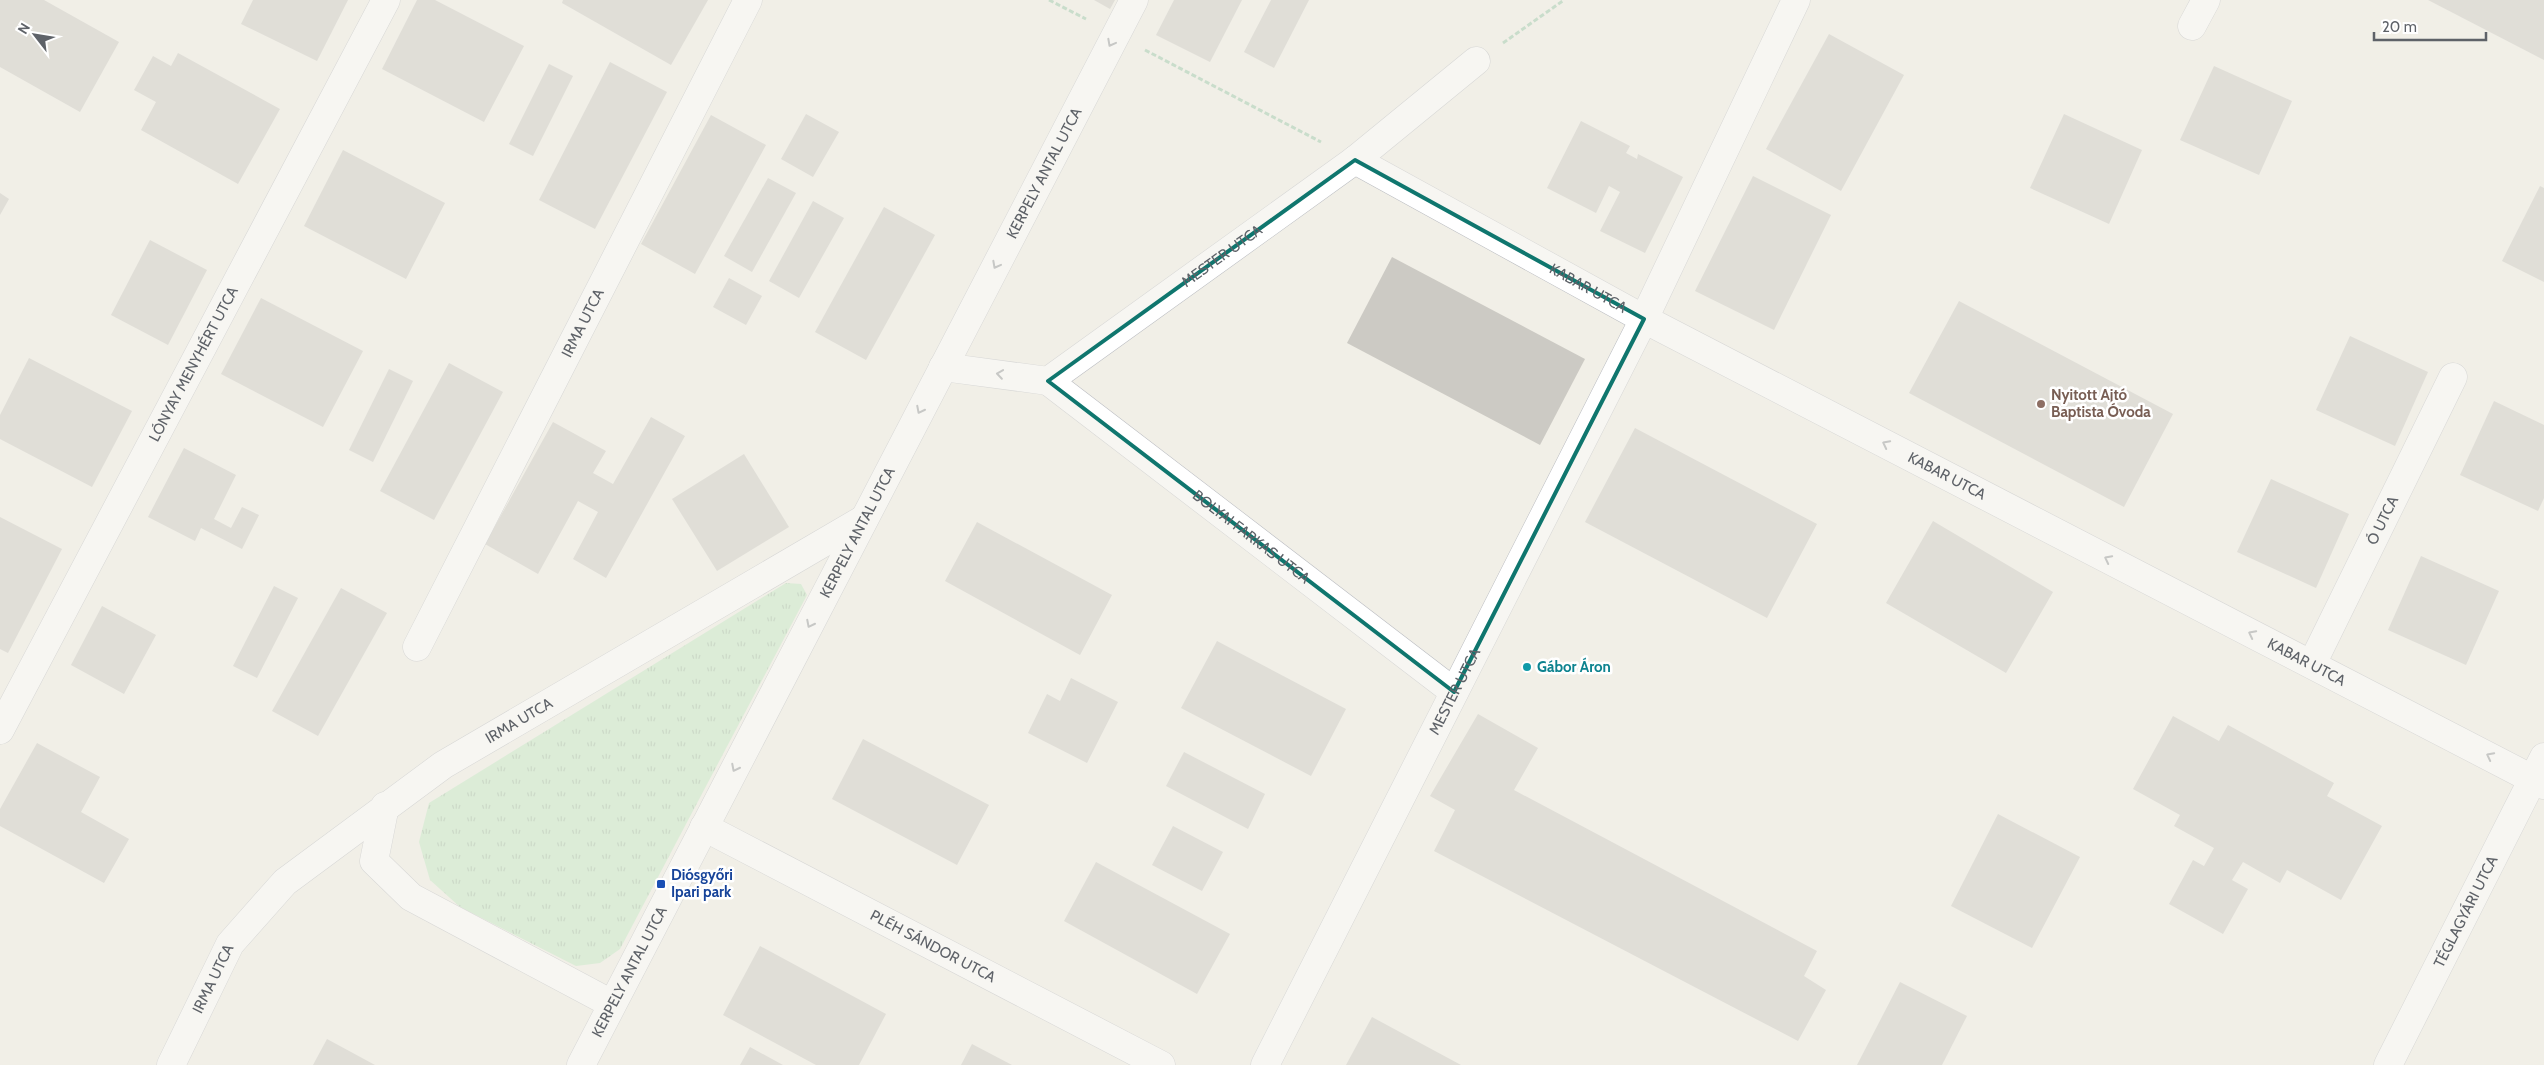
<svg xmlns="http://www.w3.org/2000/svg" width="2544" height="1065" viewBox="0 0 2544 1065" font-family="Cabin,sans-serif">
<style>
.grass{fill:url(#grass-tufts)}
.building{fill:#cccac4}
.lines{fill:none;stroke-linecap:round;stroke-linejoin:round}
.minor-casing{stroke:#babcc1;stroke-width:29}
.path{stroke:#9ac8a9;stroke-width:3;stroke-dasharray:5 2.5;stroke-linecap:butt}
.minor{stroke:#fff;stroke-width:28}
.oneway{stroke:#96999d}
.marked{fill:none;stroke:#0f766e;stroke-width:4;stroke-linejoin:round}
.education-dot{fill:#8d6e63;stroke:#fff;stroke-width:2}
.culture-dot{fill:#0f9aa8;stroke:#fff;stroke-width:2}
.transit-dot{fill:#1a4fb4;stroke:#fff;stroke-width:2}
.labels{text-anchor:middle;stroke-width:5;stroke-linejoin:round;paint-order:stroke}
.street-label{font-size:15px;fill:#5e6268;stroke:#fff}
.education-label{font-size:15px;font-weight:bold;fill:#785e54;stroke:#fff;text-anchor:start}
.culture-label{font-size:15px;font-weight:bold;fill:#0d838f;stroke:#fff;text-anchor:start}
.transit-label{font-size:15px;font-weight:bold;fill:#164399;stroke:#fff;text-anchor:start}
</style>
<defs>
<pattern id="grass-tufts" width="24" height="20" patternUnits="userSpaceOnUse" patternTransform="scale(1.25)"><rect width="24" height="20" fill="#c3e9c4"/><path d="M3 7l-1-3M5 7V3M7 7l1-3M15 17l-1-3M17 17v-4M19 17l1-3" fill="none" stroke="#a2c0a3"/></pattern>
</defs>
<rect width="100%" height="100%" fill="#f1efe7"/>
<path class="grass" d="M786,583L801,584L807,595L620,949L600,963L576,966L460,907L430,880L419,842L429,803Z"/>
<g class="building">
<path d="M0,0H44L119,42L80,112L0,67Z"/>
<path d="M253,0H348L317,61L241,24Z"/>
<path d="M417,0H435L524,46L484,122L382,69Z"/>
<path d="M563,0H708L671,65L562,3Z"/>
<path d="M1094,0H1115L1110,9Z"/>
<path d="M1174,0H1242L1210,62L1156,35Z"/>
<path d="M1271,0H1309L1274,68L1244,52Z"/>
<path d="M2428,0H2544V60Z"/>
<path d="M1829,34L1904,75L1841,191L1766,149Z"/>
<path d="M178,53L280,109L238,184L141,130L156,102L134,90L153,56L171,66Z"/>
<path d="M610,62L667,92L595,229L539,200Z"/>
<path d="M549,64L573,76L533,156L509,144Z"/>
<path d="M2214,66L2292,101L2259,175L2180,140Z"/>
<path d="M806,114L839,132L813,177L781,159Z"/>
<path d="M2064,114L2142,150L2109,224L2030,188Z"/>
<path d="M711,115L766,145L695,274L641,244Z"/>
<path d="M1581,121L1630,146L1626,153L1637,159L1638,154L1683,177L1645,253L1600,231L1620,192L1609,186L1596,213L1547,188Z"/>
<path d="M343,150L445,203L406,279L304,226Z"/>
<path d="M1753,176L1831,215L1774,330L1695,291Z"/>
<path d="M768,178L796,193L752,272L724,256Z"/>
<path d="M2540,186L2544,188V282L2502,261Z"/>
<path d="M0,193L9,199L0,215Z"/>
<path d="M813,201L844,218L799,298L769,281Z"/>
<path d="M884,207L935,235L866,360L815,332Z"/>
<path d="M150,240L207,270L168,345L111,315Z"/>
<path d="M1392,257L1585,359L1540,445L1347,343Z"/>
<path d="M729,278L762,296L746,325L713,307Z"/>
<path d="M261,298L363,351L323,427L221,374Z"/>
<path d="M1959,301L2173,414L2124,507L1909,393Z"/>
<path d="M2350,336L2428,372L2395,446L2316,410Z"/>
<path d="M29,358L132,411L92,487L0,439V415Z"/>
<path d="M449,363L503,392L434,520L380,491Z"/>
<path d="M389,369L413,381L373,462L349,450Z"/>
<path d="M2494,401L2544,425V498L2538,511L2460,475Z"/>
<path d="M651,417L685,436L606,578L573,559L598,512L578,501L538,574L485,544L553,422L606,451L593,473L613,484Z"/>
<path d="M1635,428L1817,524L1767,618L1585,522Z"/>
<path d="M184,448L236,475L214,519L231,528L242,507L259,515L242,549L201,528L195,541L148,517Z"/>
<path d="M744,454L789,527L717,571L672,499Z"/>
<path d="M2271,479L2349,514L2316,588L2237,552Z"/>
<path d="M0,517L62,549L8,653L0,649Z"/>
<path d="M1933,521L2053,592L2006,673L1886,603Z"/>
<path d="M977,522L1112,595L1080,655L945,581Z"/>
<path d="M2421,556L2499,591L2466,665L2388,630Z"/>
<path d="M274,586L298,598L257,678L233,666Z"/>
<path d="M341,588L387,613L318,736L272,711Z"/>
<path d="M102,606L156,635L124,694L71,665Z"/>
<path d="M1217,641L1346,709L1311,776L1181,708Z"/>
<path d="M1071,678L1118,702L1087,763L1028,733L1047,694L1060,701Z"/>
<path d="M1478,714L1538,748L1514,790L1817,951L1804,976L1826,990L1798,1041L1434,851L1455,810L1430,796Z"/>
<path d="M2173,716L2219,741L2228,725L2334,783L2327,796L2382,826L2341,900L2287,870L2280,883L2243,862L2232,880L2248,889L2223,934L2169,904L2193,860L2204,866L2214,848L2174,826L2180,815L2133,789Z"/>
<path d="M863,739L989,805L957,865L832,799Z"/>
<path d="M37,743L100,777L81,812L129,839L104,883L0,826V809Z"/>
<path d="M1184,752L1265,794L1248,829L1166,786Z"/>
<path d="M1998,814L2080,857L2032,948L1951,906Z"/>
<path d="M1173,826L1223,852L1202,891L1152,865Z"/>
<path d="M1096,862L1230,934L1197,994L1064,921Z"/>
<path d="M760,946L886,1014L859,1065H816L723,1015Z"/>
<path d="M1900,982L1967,1016L1942,1065H1857Z"/>
<path d="M1372,1017L1461,1065H1346Z"/>
<path d="M327,1039L375,1065H313Z"/>
<path d="M972,1044L1012,1065H961Z"/>
<path d="M750,1047L783,1065H740Z"/>
</g>
<g class="lines">
<g class="minor-casing">
<g id="minor">
<path d="M2192,26L2206,0"/>
<path id="s1" d="M1355,160L1644,319L2544,785"/>
<path id="s2" d="M943,367L1048,381L1355,160L1476,61"/>
<path id="s3" d="M1048,381L1454,692"/>
<path id="s4" d="M417,647L748,0"/>
<path id="s5" d="M2312,664L2453,377"/>
<path id="s6" d="M0,730L386,0"/>
<path d="M385,806L374,861L411,897L612,1004"/>
<path id="s7" d="M704,827L1161,1065"/>
<path id="s8" d="M171,1065L230,944L285,882L443,765L864,519"/>
<path id="s9" d="M581,1065L1134,0"/>
<path id="s10" d="M1265,1065L1644,319L1796,0"/>
<path id="s11" d="M2388,1065L2544,757"/>
</g>
</g>
<g class="path">
<path d="M1049,0L1086,19"/>
<path d="M1503,43L1564,0"/>
<path d="M1145,50L1321,142"/>
</g>
<use href="#minor" class="minor"/>
</g>
<defs><path id="oneway-chevron" d="M-2-3.5L2.5 0L-2 3.5" fill="none" stroke-width="1.6" stroke-linecap="round" stroke-linejoin="round" transform="scale(1.25)"/></defs>
<g class="oneway">
<use href="#oneway-chevron" transform="translate(1111 43) rotate(118)"/>
<use href="#oneway-chevron" transform="translate(996 265) rotate(118)"/>
<use href="#oneway-chevron" transform="translate(1000 374) rotate(-172)"/>
<use href="#oneway-chevron" transform="translate(920 410) rotate(117)"/>
<use href="#oneway-chevron" transform="translate(1886 444) rotate(-153)"/>
<use href="#oneway-chevron" transform="translate(2108 559) rotate(-153)"/>
<use href="#oneway-chevron" transform="translate(810 624) rotate(117)"/>
<use href="#oneway-chevron" transform="translate(2252 634) rotate(-153)"/>
<use href="#oneway-chevron" transform="translate(2490 756) rotate(-153)"/>
<use href="#oneway-chevron" transform="translate(735 768) rotate(117)"/>
</g>
<path d="M0 0H2544V1065H0ZM1355,160L1644,319L1454,692L1048,381Z" fill="#f1efe7" fill-opacity=".55" fill-rule="evenodd"/>
<path class="marked" d="M1355,160L1644,319L1454,692L1048,381Z"/>
<circle class="education-dot" cx="2041" cy="404" r="5"/>
<circle class="culture-dot" cx="1527" cy="667" r="5"/>
<rect class="transit-dot" x="656" y="879" width="10" height="10" rx="2.5"/>
<g class="labels">
<g class="street-label">
<text dy="5" stroke="none"><textPath href="#s9" startOffset="1005">KERPELY ANTAL UTCA</textPath></text>
<text dy="5" stroke="none"><textPath href="#s2" startOffset="320">MESTER UTCA</textPath></text>
<text dy="5" stroke="none"><textPath href="#s1" startOffset="266">KABAR UTCA</textPath></text>
<text dy="5" stroke="none"><textPath href="#s4" startOffset="364">IRMA UTCA</textPath></text>
<text dy="5" stroke="none"><textPath href="#s6" startOffset="414">LÓNYAY MENYHÉRT UTCA</textPath></text>
<text dy="5" stroke="none"><textPath href="#s1" startOffset="671">KABAR UTCA</textPath></text>
<text dy="5" stroke="none"><textPath href="#s5" startOffset="160">Ó UTCA</textPath></text>
<text dy="5" stroke="none"><textPath href="#s9" startOffset="600">KERPELY ANTAL UTCA</textPath></text>
<text dy="5" stroke="none"><textPath href="#s3" startOffset="256">BOLYAI FARKAS UTCA</textPath></text>
<text dy="5" stroke="none"><textPath href="#s1" startOffset="1076">KABAR UTCA</textPath></text>
<text dy="5" stroke="none"><textPath href="#s10" startOffset="419">MESTER UTCA</textPath></text>
<text dy="5" stroke="none"><textPath href="#s8" startOffset="502">IRMA UTCA</textPath></text>
<text dy="5" stroke="none"><textPath href="#s11" startOffset="172">TÉGLAGYÁRI UTCA</textPath></text>
<text dy="5" stroke="none"><textPath href="#s7" startOffset="258">PLÉH SÁNDOR UTCA</textPath></text>
<text dy="5" stroke="none"><textPath href="#s9" startOffset="105">KERPELY ANTAL UTCA</textPath></text>
<text dy="5" stroke="none"><textPath href="#s8" startOffset="96">IRMA UTCA</textPath></text>
</g>
<g class="education-label">
<text x="2051" y="400">Nyitott Ajtó<tspan x="2051" dy="17">Baptista Óvoda</tspan></text>
</g>
<g class="culture-label">
<text x="1537" y="672">Gábor Áron</text>
</g>
<g class="transit-label">
<text x="671" y="880">Diósgyőri<tspan x="671" dy="17">Ipari park</tspan></text>
</g>
</g>
<g transform="translate(35 35) rotate(301)" stroke="#ffffff" stroke-width="4" paint-order="stroke">
<path d="M0-4L9 19L0 12L-9 19Z" fill="#5e6268"/>
<text y="-8" font-size="14" font-weight="bold" text-anchor="middle" fill="#5e6268">N</text>
</g>
<path d="M2374 32v8h112v-8" fill="none" stroke="#5e6268" stroke-width="2.5"/>
<text x="2382" y="32" font-size="15" fill="#5e6268" stroke="#ffffff" stroke-width="4" paint-order="stroke">20 m</text>
</svg>
